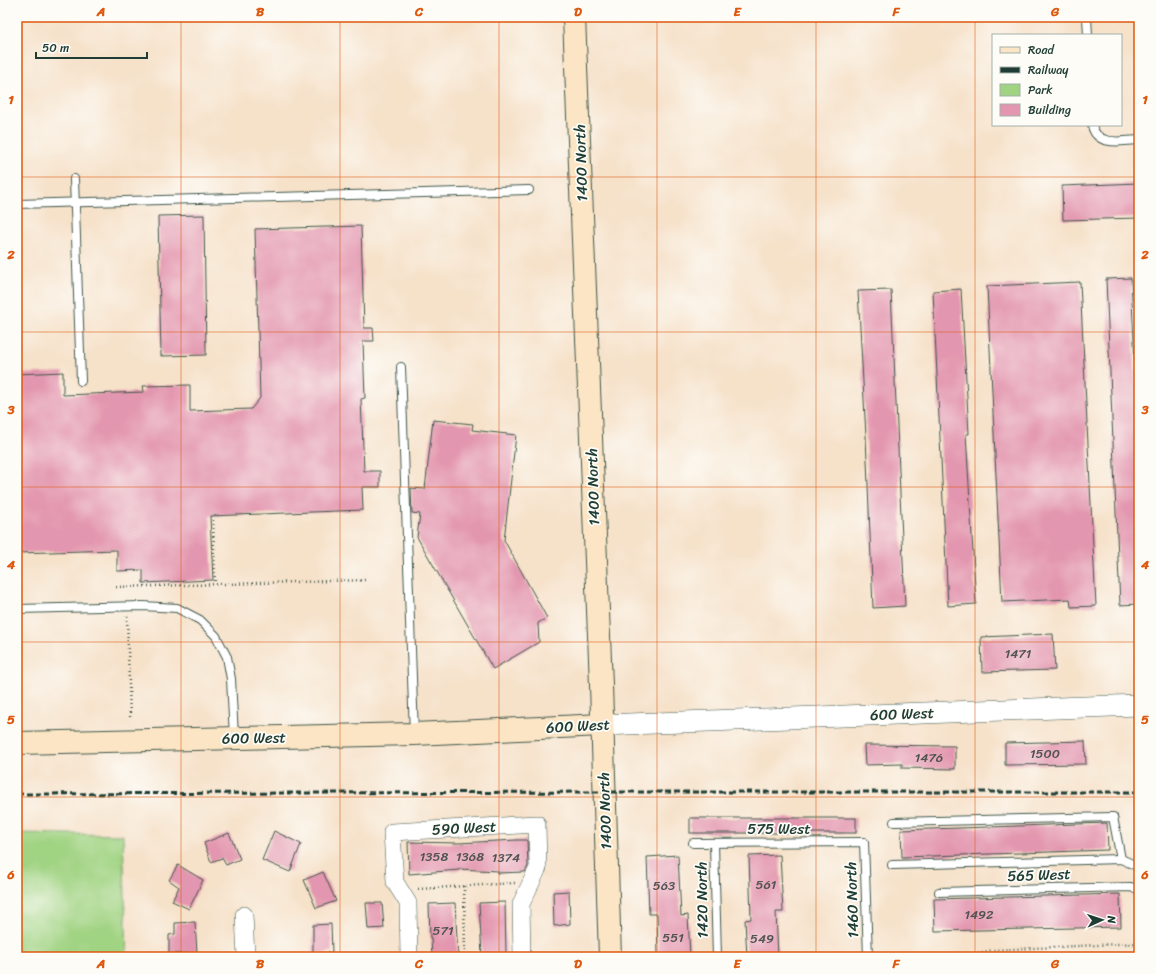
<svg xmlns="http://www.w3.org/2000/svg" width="1156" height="974" viewBox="0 0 1156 974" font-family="Sriracha,sans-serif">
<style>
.green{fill:#a0d382;stroke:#60885b}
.building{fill:#e396af}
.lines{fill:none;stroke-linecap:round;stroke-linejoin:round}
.service-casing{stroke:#3f564a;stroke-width:10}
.minor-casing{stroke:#3f564a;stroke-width:18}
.tertiary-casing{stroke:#3f564a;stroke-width:22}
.secondary-casing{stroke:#3f564a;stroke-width:24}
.path{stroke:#3f564a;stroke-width:2.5;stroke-dasharray:1 3;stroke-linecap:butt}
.service{stroke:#fff;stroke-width:8}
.minor{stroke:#fff;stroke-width:17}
.tertiary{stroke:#fff;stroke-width:21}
.secondary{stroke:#fce5c4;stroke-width:22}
.rail{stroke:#1f3d34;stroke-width:3;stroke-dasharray:6 3;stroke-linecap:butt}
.grid{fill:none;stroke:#de580e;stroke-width:1;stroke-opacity:0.55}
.labels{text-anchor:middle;stroke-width:3.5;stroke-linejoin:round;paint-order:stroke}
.number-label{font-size:13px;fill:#505353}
.street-label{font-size:15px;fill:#1f3d34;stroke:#fdfcf7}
.neatline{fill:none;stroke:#de580e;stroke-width:1.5}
.grid-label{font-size:13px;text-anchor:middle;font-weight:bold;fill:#de580e}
</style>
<rect width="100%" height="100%" fill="#fdfcf7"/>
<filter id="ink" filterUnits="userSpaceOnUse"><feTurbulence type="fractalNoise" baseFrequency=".025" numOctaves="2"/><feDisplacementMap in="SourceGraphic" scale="8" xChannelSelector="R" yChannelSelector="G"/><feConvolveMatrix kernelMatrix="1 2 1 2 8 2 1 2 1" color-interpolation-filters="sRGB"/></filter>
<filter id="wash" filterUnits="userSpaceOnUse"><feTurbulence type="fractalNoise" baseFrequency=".012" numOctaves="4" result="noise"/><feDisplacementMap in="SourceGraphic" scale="16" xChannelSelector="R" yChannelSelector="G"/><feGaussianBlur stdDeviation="0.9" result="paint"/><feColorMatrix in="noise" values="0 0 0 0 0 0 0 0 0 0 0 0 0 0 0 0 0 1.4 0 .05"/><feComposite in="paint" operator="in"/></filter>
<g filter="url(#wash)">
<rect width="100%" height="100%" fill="#f6e1c9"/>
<path class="green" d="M17,833L123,835L127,957H17Z"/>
<g id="blocks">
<g class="building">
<path d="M1139,183V218L1063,220L1062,186Z"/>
<path d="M204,215L206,355L161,356L158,216Z"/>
<path d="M361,226L364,328H373L374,341H363L365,398L361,399L364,471H380V487H362L363,510L210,516L213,580L143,583V570L117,571V550L17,553V374L63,372V395L144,392L143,386L190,385V411L251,409L260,398L255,229Z"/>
<path d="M1131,278L1138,428H1136L1139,477V604L1120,605L1106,279Z"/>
<path d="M1080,282L1096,606L1071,607L1070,599L1002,602L987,286Z"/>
<path d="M961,289L969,434H966L976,604L948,606L933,291Z"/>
<path d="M891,290L905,606L873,608L866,436L858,291Z"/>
<path d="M433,420L473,424L472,430L516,435L504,540L547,618L538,623L539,642L493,669L417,537L420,514L412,513L411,488L425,489Z"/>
<path d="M1053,634L1055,670L982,672L981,637Z"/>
<path d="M1085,741L1086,764L1005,765V743Z"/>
<path d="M864,745L955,746V769L902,768V764L865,765Z"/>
<rect x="690" y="818" width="166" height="15"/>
<path d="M1107,823L1108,850L902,857L901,830Z"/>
<path d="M274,831L301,844L290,872L262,860Z"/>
<path d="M229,833L240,859L226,865L222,858L211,862L204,843Z"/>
<path d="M517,840H527L528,866L525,872L498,873V871L459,869V870L409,874L408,842L458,843Z"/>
<path d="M678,855L681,916L688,915L690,957H658L657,914H649L647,857Z"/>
<path d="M780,855L783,912H776L778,957H747L745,920L751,919L749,856Z"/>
<path d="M178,865L203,880L189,909L172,901L179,887L169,880Z"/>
<path d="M323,872L336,901L316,908L304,880Z"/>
<path d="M569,891L570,924L554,926L553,892Z"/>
<path d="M1120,894L1121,927L935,931L934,899Z"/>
<path d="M505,902L506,955L482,956L479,903Z"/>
<path d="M366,903H382L384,928L368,929Z"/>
<path d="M455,903L458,956L432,957L431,938H430L429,904Z"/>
<path d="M195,922L197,953L169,954V935L175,934V923Z"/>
<path d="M331,924L332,952L313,954V925Z"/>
</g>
</g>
</g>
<g filter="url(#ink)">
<use href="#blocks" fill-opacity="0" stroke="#3f564a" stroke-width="1"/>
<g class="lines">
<g class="service-casing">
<g id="service">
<path d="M1087,17L1088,35"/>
<path d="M1092,125C1096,147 1123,141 1139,140"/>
<path d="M74,179L81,381"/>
<path d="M17,204L529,190"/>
<path d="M401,367L414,734"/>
<path d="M17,609L143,606L177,608L200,620L216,636L227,657L231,679L234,737"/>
<path d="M894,822L1113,817L1121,859"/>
<path d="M693,843L864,842L868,957"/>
<path d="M714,843L717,957"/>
<path d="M892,865L1121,859L1139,867"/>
<path d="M939,892L1130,887L1139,889"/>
</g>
</g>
<g class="minor-casing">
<g id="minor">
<path d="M244,915L246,957"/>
<path d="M409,957L408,903L395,882L392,832L537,824L538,868L521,904L522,957"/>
</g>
</g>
<g class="tertiary-casing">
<path id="tertiary" d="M602,725L1139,705"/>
</g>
<g class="secondary-casing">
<g id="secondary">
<path d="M574,17L601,685L610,957"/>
<path d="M17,743L414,734L602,725"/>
</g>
</g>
<g class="path">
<path d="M213,520L215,584"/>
<path d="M116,587L367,580"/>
<path d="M127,616L130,717"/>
<path d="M464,886L465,957"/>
<path d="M418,889L515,883"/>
<path d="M971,957L977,953L993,950L1139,943"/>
</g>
<use href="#service" class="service"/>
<use href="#minor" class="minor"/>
<use href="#tertiary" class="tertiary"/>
<use href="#secondary" class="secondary"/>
<path class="rail" d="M17,794L605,792H1139"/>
</g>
</g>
<path class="grid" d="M181,17V957M340,17V957M499,17V957M657,17V957M816,17V957M975,17V957M17,177H1139M17,332H1139M17,487H1139M17,642H1139M17,797H1139"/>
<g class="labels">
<g class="number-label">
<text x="1018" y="658">1471</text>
<text x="1045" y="758">1500</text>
<text x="929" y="762">1476</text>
<text x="434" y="861">1358</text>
<text x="470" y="861">1368</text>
<text x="506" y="862">1374</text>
<text x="766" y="889">561</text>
<text x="664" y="890">563</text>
<text x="979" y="919">1492</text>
<text x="443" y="935">571</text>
<text x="673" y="942">551</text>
<text x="762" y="943">549</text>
</g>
<g class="street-label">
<text transform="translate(581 163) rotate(-92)" y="5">1400 North</text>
<text transform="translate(593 487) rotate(-92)" y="5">1400 North</text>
<text transform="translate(902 714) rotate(-2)" y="5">600 West</text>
<text transform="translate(578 726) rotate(-3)" y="5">600 West</text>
<text transform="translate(254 738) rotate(-1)" y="5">600 West</text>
<text transform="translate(605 811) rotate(-92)" y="5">1400 North</text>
<text transform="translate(464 828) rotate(-3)" y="5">590 West</text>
<text x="779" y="834">575 West</text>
<text transform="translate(1039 875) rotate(-2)" y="5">565 West</text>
<text transform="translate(702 900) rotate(-91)" y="5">1420 North</text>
<text transform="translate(852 900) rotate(-92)" y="5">1460 North</text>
</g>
</g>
<rect width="1156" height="974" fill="none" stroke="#fdfcf7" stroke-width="44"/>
<rect x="992" y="34" width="130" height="92" fill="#fdfcf7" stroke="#a4b0a9"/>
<rect x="1000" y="47" width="20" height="6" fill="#fce5c4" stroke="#a4b0a9"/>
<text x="1028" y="54" font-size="12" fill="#1f3d34">Road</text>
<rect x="1000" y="67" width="20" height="6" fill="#1f3d34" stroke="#a4b0a9"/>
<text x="1028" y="74" font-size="12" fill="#1f3d34">Railway</text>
<rect x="1000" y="84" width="20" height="12" fill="#a0d382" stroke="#a4b0a9"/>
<text x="1028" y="94" font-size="12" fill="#1f3d34">Park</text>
<rect x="1000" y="104" width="20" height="12" fill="#e396af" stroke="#a4b0a9"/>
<text x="1028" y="114" font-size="12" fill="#1f3d34">Building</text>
<g transform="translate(1102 920) rotate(87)" stroke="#fdfcf7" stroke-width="3" paint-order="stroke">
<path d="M0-3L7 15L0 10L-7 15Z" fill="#1f3d34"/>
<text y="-6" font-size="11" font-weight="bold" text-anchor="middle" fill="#1f3d34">N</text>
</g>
<path d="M36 52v6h111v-6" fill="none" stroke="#1f3d34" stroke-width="2"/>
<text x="42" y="52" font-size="12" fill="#1f3d34" stroke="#fdfcf7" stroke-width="3" paint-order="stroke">50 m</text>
<rect x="22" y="22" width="1112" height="930" class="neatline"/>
<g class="grid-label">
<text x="101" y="16">A</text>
<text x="260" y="16">B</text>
<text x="419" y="16">C</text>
<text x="578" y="16">D</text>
<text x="737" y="16">E</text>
<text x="896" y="16">F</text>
<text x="1055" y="16">G</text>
<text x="11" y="104">1</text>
<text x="1145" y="104">1</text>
<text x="11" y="259">2</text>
<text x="1145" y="259">2</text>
<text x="11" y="414">3</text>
<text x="1145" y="414">3</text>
<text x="11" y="569">4</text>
<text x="1145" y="569">4</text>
<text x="11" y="724">5</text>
<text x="1145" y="724">5</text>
<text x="11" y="879">6</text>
<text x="1145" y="879">6</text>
<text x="101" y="968">A</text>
<text x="260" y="968">B</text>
<text x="419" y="968">C</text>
<text x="578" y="968">D</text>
<text x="737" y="968">E</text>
<text x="896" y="968">F</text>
<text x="1055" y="968">G</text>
</g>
</svg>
